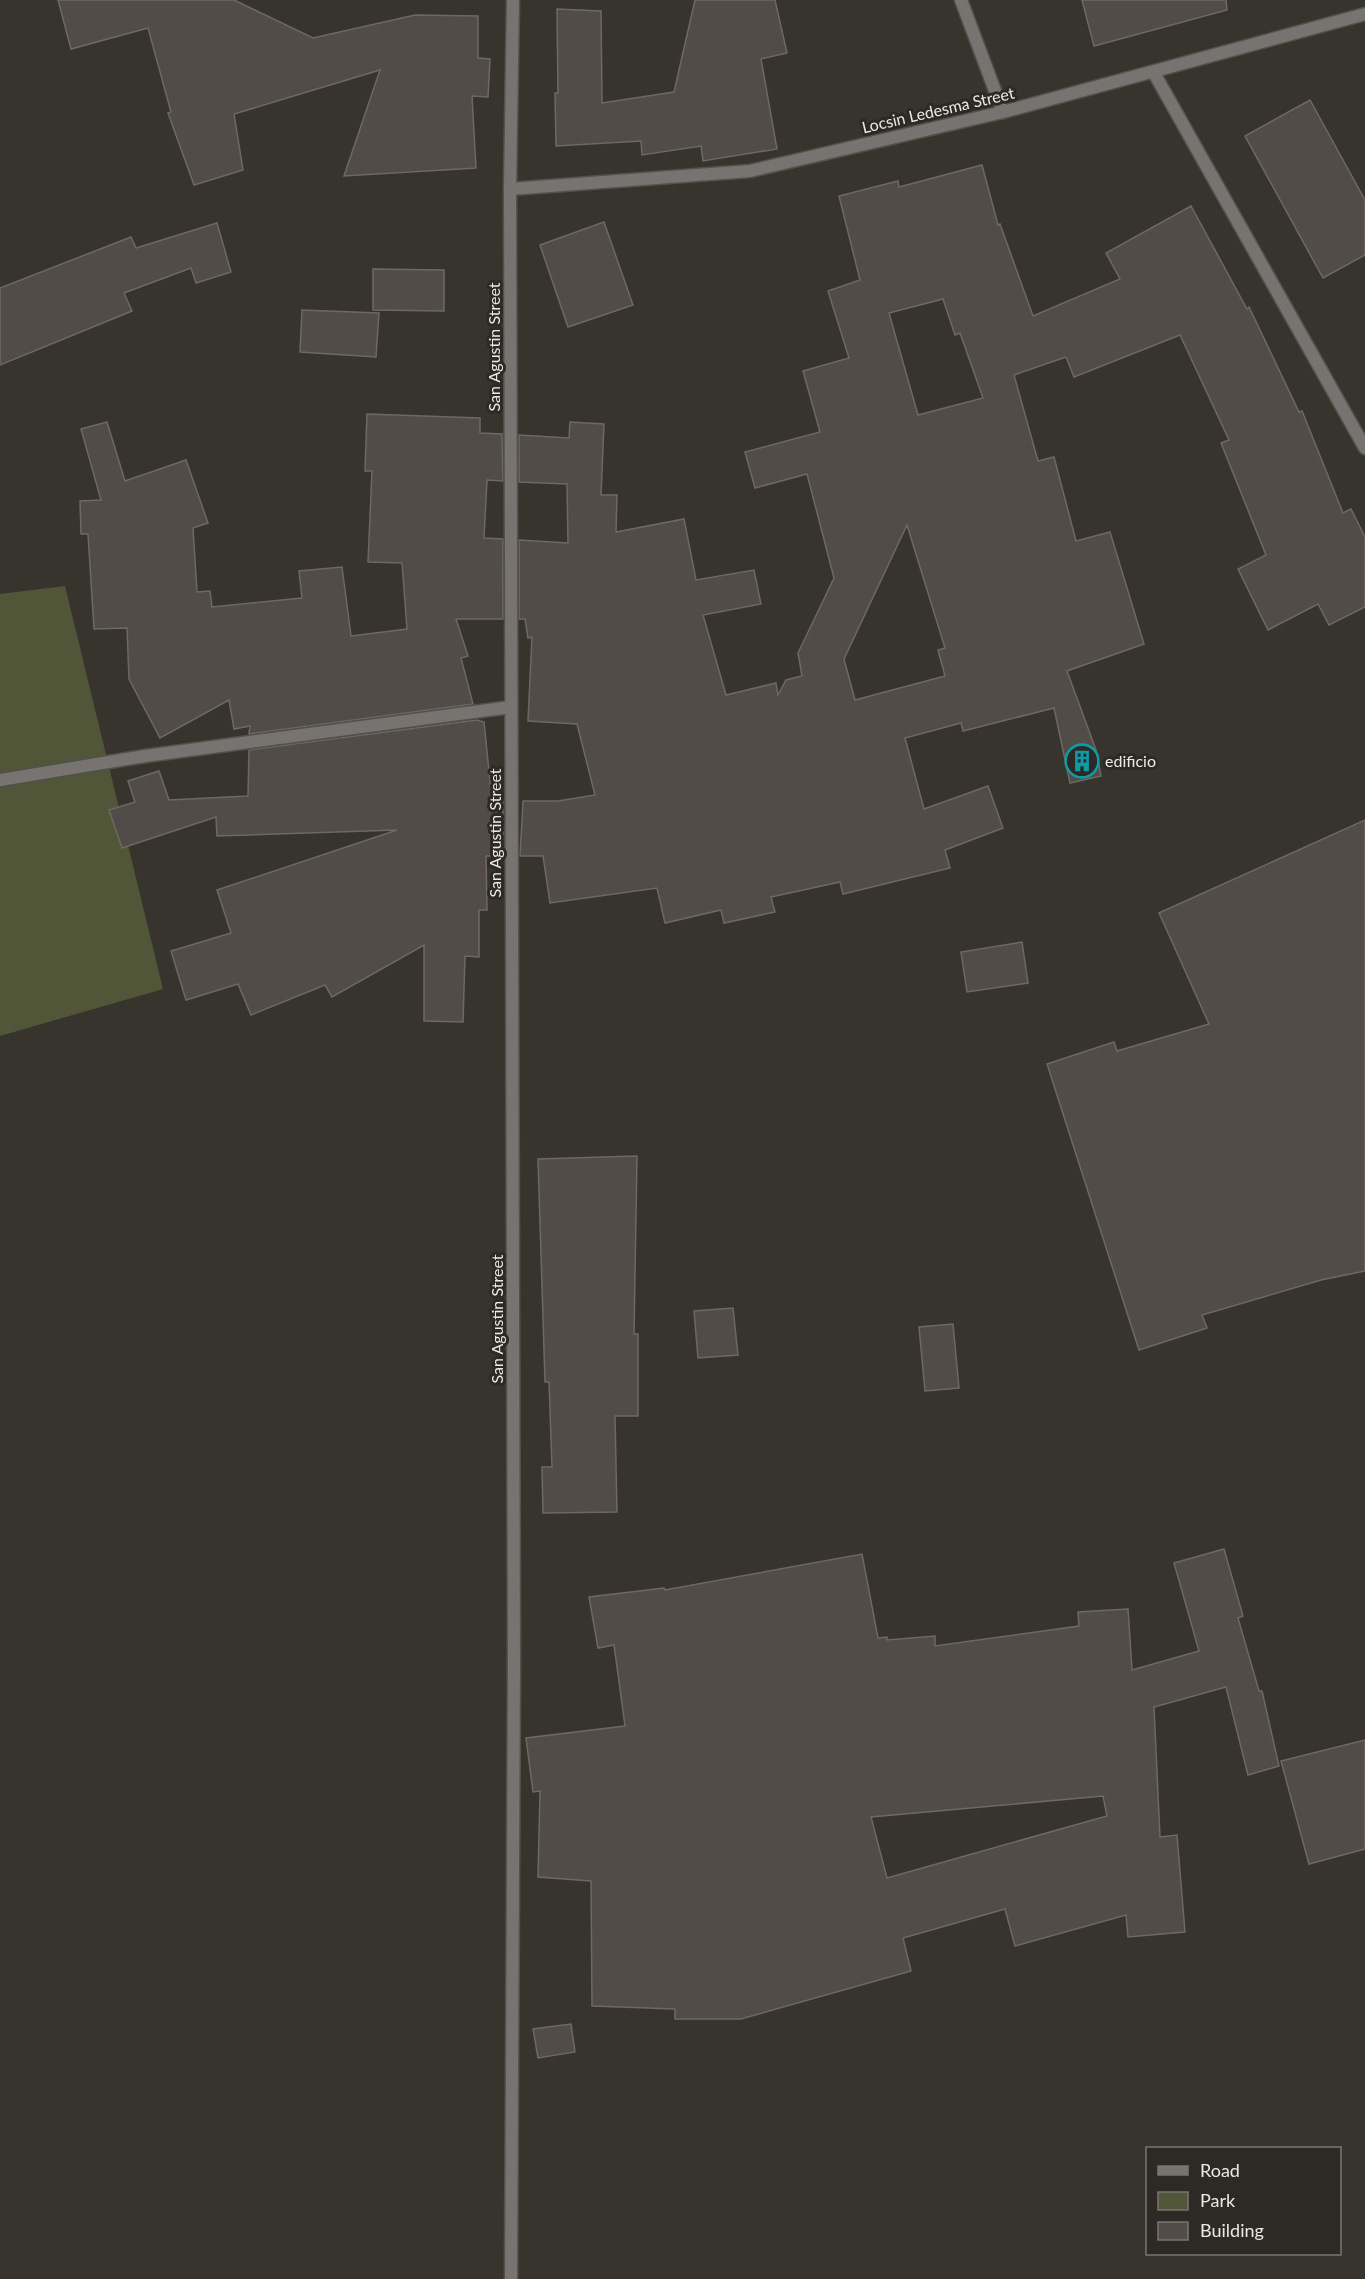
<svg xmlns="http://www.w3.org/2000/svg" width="1365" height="2279" viewBox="0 0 1365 2279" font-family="Lato,sans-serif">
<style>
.green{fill:#515638}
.building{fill:#514c47;stroke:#6e6863;stroke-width:1.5;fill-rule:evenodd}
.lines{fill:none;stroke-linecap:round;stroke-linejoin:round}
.service-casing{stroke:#53514b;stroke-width:15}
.minor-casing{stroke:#53514b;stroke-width:15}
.tertiary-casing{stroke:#53514b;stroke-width:15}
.service{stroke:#767371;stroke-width:12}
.minor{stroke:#767371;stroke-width:12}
.tertiary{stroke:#767371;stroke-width:12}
.labels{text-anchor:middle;stroke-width:6;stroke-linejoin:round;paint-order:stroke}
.street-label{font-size:16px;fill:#e9e8e4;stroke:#2d2a25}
.poi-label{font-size:16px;fill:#e9e8e4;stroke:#2d2a25;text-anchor:start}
</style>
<rect width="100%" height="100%" fill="#37342e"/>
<path class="green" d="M65,586L163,989L0,1036V594Z"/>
<g class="building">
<path d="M58,0H234L313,38L415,15L478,16V58L490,59L488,97L472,96L476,168L344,176L380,70L234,114L243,170L194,185L168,113L171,112L148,28L71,49Z"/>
<path d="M695,0H775L787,53L761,59L777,149L703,161L701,146L642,155L641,141L556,146L555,93H558L557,9L601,11L602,103L674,92Z"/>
<path d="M1082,0H1226L1227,10L1094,46Z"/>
<path d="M1310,100L1365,200V255L1323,278L1245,136Z"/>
<path d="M982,165L998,225L1000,224L1033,316L1120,279L1106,253L1191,206L1247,309L1249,307L1299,412L1302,411L1343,513L1351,509L1365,537V607L1329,625L1318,604L1268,630L1238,569L1266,555L1221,443L1229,440L1180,335L1074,377L1066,357L1014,375L1038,461L1054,457L1076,541L1110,532L1144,644L1067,671L1096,750L1101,776L1070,783L1054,708L963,731L961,723L905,738L924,809L988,786L1003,828L945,850L950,868L843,894L840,882L771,897L775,912L724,923L721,910L665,923L657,888L550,903L543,856H520L523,801H558L595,795L577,724L528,721L532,637L528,638L525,619H519V540L568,543L567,484L519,482V435L569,438L570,422L604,424L601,495H617L616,532L684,519L696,580L754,570L761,604L703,615L726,695L776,683L778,695L786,680L802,676L798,653L834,578L807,474L755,488L745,452L820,432L803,371L849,358L828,291L860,280L839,196L898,181L899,187ZM943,299L955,335L960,333L983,398L918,415L889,313ZM907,525L945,648L938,650L945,676L855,700L844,659Z"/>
<path d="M604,222L633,305L568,327L540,245Z"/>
<path d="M217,223L231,272L196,283L191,268L124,293L132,311L0,365V288L131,237L136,248Z"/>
<path d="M373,269L444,270V311L373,310Z"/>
<path d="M302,310L379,313L376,357L300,352Z"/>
<path d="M367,414L480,418V433L502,434L503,481L487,480L484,538L503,539V619H456L468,656L461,658L473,704L249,734L250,726L234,729L229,700L160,738L129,679L127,628L94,629L88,534H81L80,501L101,500L81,429L107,422L125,481L186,460L208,523L193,528L197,592L210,591L212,607L302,598L299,571L342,567L351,636L407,629L402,563L368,562L372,471H365Z"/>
<path d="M477,720L484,722L492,801H503L504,856H486L487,910H479V957L465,956L463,1022L424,1021V945L332,997L325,985L251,1015L238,984L186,1000L171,951L231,933L217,890L397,830L217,836L216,817L122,848L109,810L135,802L128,781L159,771L169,800L248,796L249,750Z"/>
<path d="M1365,820V1271L1321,1280L1202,1315L1207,1328L1139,1350L1047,1064L1114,1042L1117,1051L1209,1024L1159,913Z"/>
<path d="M1022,942L1028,983L967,992L961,952Z"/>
<path d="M637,1156L634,1334H638V1416H615L617,1512L543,1513L542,1467H552L549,1382H545L538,1159Z"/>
<path d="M733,1308L738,1355L698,1358L694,1311Z"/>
<path d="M953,1324L959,1388L925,1391L919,1327Z"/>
<path d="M1224,1549L1243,1616L1238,1618L1259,1691H1262L1279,1766L1248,1775L1226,1687L1154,1707L1160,1837L1177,1835L1185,1932L1128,1937L1126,1915L1015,1946L1005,1909L903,1938L911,1971L741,2019H675V2009L592,2006L591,1881L538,1877L540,1791L533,1792L526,1738L625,1726L614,1645L598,1648L589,1597L664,1588L665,1590L862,1554L878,1638L887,1637V1640L935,1636V1646L1079,1626L1078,1612L1128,1609L1132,1670L1199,1651L1174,1563ZM1103,1796L1107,1816L887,1878L871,1817Z"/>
<path d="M1365,1740V1849L1309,1864L1281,1761Z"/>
<path d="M571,2024L575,2052L538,2058L533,2029Z"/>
</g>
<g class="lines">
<g class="service-casing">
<path id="service" d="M0,780L145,756"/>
</g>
<g class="minor-casing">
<g id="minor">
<path d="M961,0L1003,112"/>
<path d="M1154,73L1365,448"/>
<path d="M510,189L750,171L1003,112L1365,14"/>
<path d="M145,756L511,707"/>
</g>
</g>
<g class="tertiary-casing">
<path id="tertiary" d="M511,2279L514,1665L510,189L513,0"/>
</g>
<use href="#service" class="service"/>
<use href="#minor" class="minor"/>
<use href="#tertiary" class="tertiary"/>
</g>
<defs>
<g id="building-ring" transform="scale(1.725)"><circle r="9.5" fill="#2d2a25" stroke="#0f9aa8" stroke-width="1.5"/><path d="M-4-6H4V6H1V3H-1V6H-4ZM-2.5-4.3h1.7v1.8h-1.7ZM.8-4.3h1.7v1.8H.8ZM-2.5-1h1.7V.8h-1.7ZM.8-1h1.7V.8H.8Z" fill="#0f9aa8"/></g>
</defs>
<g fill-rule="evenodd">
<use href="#building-ring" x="1082" y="761"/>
</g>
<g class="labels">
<g class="street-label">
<text transform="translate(938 110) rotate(-13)" y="6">Locsin Ledesma Street</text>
<text transform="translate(494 347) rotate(-90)" y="6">San Agustin Street</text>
<text transform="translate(495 833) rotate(-90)" y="6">San Agustin Street</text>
<text transform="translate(497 1319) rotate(-90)" y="6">San Agustin Street</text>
</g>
<g class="poi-label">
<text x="1105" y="767">edificio</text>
</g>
</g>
<rect x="1146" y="2147" width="195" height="108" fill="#2d2a25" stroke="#787671" stroke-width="1.5"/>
<rect x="1158" y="2166" width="30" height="9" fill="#767371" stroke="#787671" stroke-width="1.5"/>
<text x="1200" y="2177" font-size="18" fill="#e9e8e4">Road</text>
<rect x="1158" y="2192" width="30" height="18" fill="#515638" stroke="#787671" stroke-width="1.5"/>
<text x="1200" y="2207" font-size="18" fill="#e9e8e4">Park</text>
<rect x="1158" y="2222" width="30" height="18" fill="#514c47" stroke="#787671" stroke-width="1.5"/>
<text x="1200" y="2237" font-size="18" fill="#e9e8e4">Building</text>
</svg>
